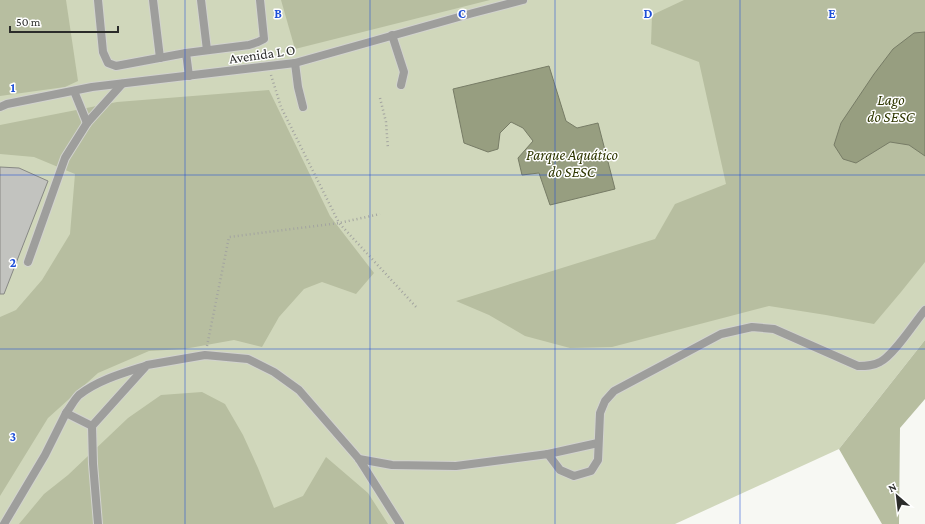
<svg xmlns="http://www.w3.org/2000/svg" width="925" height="524" viewBox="0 0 925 524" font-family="'Crimson Pro',serif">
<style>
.green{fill:#d0d7bb}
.forest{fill:#b7bea0}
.water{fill:#979e80;stroke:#777c66}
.building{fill:#c2c3bf;stroke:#878884}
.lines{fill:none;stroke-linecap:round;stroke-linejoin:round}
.service-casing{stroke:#d2d3cf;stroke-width:10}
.path{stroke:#a3a4a0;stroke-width:2.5;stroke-dasharray:1 3;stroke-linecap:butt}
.service{stroke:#9e9e9c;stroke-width:8}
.grid{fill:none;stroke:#1d4ed8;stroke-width:1;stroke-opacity:0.55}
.labels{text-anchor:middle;stroke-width:3;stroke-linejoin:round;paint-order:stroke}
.street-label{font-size:14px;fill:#2b2c2a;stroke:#fff}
.water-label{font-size:15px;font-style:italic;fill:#2f3702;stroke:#fff}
.grid-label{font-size:13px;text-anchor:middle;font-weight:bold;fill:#1d4ed8;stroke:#fff;stroke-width:3;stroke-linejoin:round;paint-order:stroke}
</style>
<rect width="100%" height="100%" fill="#f7f8f3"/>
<path class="green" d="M0,0H925V340L839,449L675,524H0Z"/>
<g class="forest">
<path d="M0,0H66L78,81L65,87L0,96Z"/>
<path d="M281,0H490L295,49Z"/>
<path d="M684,0H925V262L901,292L874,324L826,315L769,306L612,347L570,348L525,336L489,315L456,301L655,239L675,204L726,184L699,62L651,44L652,15Z"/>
<path d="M269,90L330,216L374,273L356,294L322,282L304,289L279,317L262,347L234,340L184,349L149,351L98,373L48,418L0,496V317L16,310L42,280L70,234L75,174L34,157L0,154V125L117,102Z"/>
<path d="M925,340V399L900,428L899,524H882L839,449Z"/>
<path d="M202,392L225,404L243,435L258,468L274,508L303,496L326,457L368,493L388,524H19L44,494L68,475L128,418L161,395Z"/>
</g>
<g class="water">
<path d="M925,32V156L909,145L890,142L856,163L843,159L834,145L841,123L874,74L893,49L914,33Z"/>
<path d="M549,66L566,121L577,128L598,123L615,189L550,205L539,173L522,175L518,158L533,141L523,128L511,122L500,133L498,149L488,152L464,143L453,89Z"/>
</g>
<path class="building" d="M0,167L19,168L48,181L4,294H0Z"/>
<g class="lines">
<g class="service-casing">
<g id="service">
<path d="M98,0L103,52L108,63L116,66L186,53L249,45L258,42L264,39L260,0"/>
<path d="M153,0L160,58"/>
<path d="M201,0L207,50"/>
<path d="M392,35L404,72L401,85"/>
<path d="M186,53L189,76"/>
<path d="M295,63L298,87L303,107"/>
<path d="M74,91L87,123"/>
<path d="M0,107L7,104L92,87L295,63L473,13L523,0"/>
<path d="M28,262L65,158L87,123L122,84"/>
<path d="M66,413C70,408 74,400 79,395C98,380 123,373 145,366"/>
<path d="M92,426L93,464L98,524"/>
<path d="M548,454L598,443"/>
<path d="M359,459L392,465L456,466L548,454L560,470L574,476L591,471L598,460L600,413L605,401L614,391L721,334L752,327L774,329L858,366C866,366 873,366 880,362C894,355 914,323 925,310"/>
<path d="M4,524L45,455L66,413L92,426L147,365L205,355L248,359L274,372L299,390L359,459L400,524"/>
</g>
</g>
<g class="path">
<path d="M271,75L281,107L339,223L418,309"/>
<path d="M380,98L386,122L388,149"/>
<path d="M207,346L229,237L339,223L380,214"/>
</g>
<use href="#service" class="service"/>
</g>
<path class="grid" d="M185,0V524M370,0V524M555,0V524M740,0V524M0,175H925M0,349H925"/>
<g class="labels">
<g class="street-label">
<text transform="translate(262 54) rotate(-8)" y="5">Avenida L O</text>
</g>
<g class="water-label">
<text x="891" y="105">Lago<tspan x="891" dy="17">do SESC</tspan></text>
<text x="572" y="160">Parque Aquático<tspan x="572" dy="17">do SESC</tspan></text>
</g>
</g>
<g class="grid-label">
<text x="278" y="18">B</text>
<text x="462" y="18">C</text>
<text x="648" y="18">D</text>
<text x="832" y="18">E</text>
<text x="13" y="92">1</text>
<text x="13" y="267">2</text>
<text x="13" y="441">3</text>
</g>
<g transform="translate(897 496) rotate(332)" stroke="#ffffff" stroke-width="3" paint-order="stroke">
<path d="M0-3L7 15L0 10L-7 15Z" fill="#2b2c2a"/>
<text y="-6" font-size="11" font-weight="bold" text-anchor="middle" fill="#2b2c2a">N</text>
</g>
<path d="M10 26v6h108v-6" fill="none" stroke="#2b2c2a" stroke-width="2"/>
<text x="16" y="26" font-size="12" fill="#2b2c2a" stroke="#ffffff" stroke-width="3" paint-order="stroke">50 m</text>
</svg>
